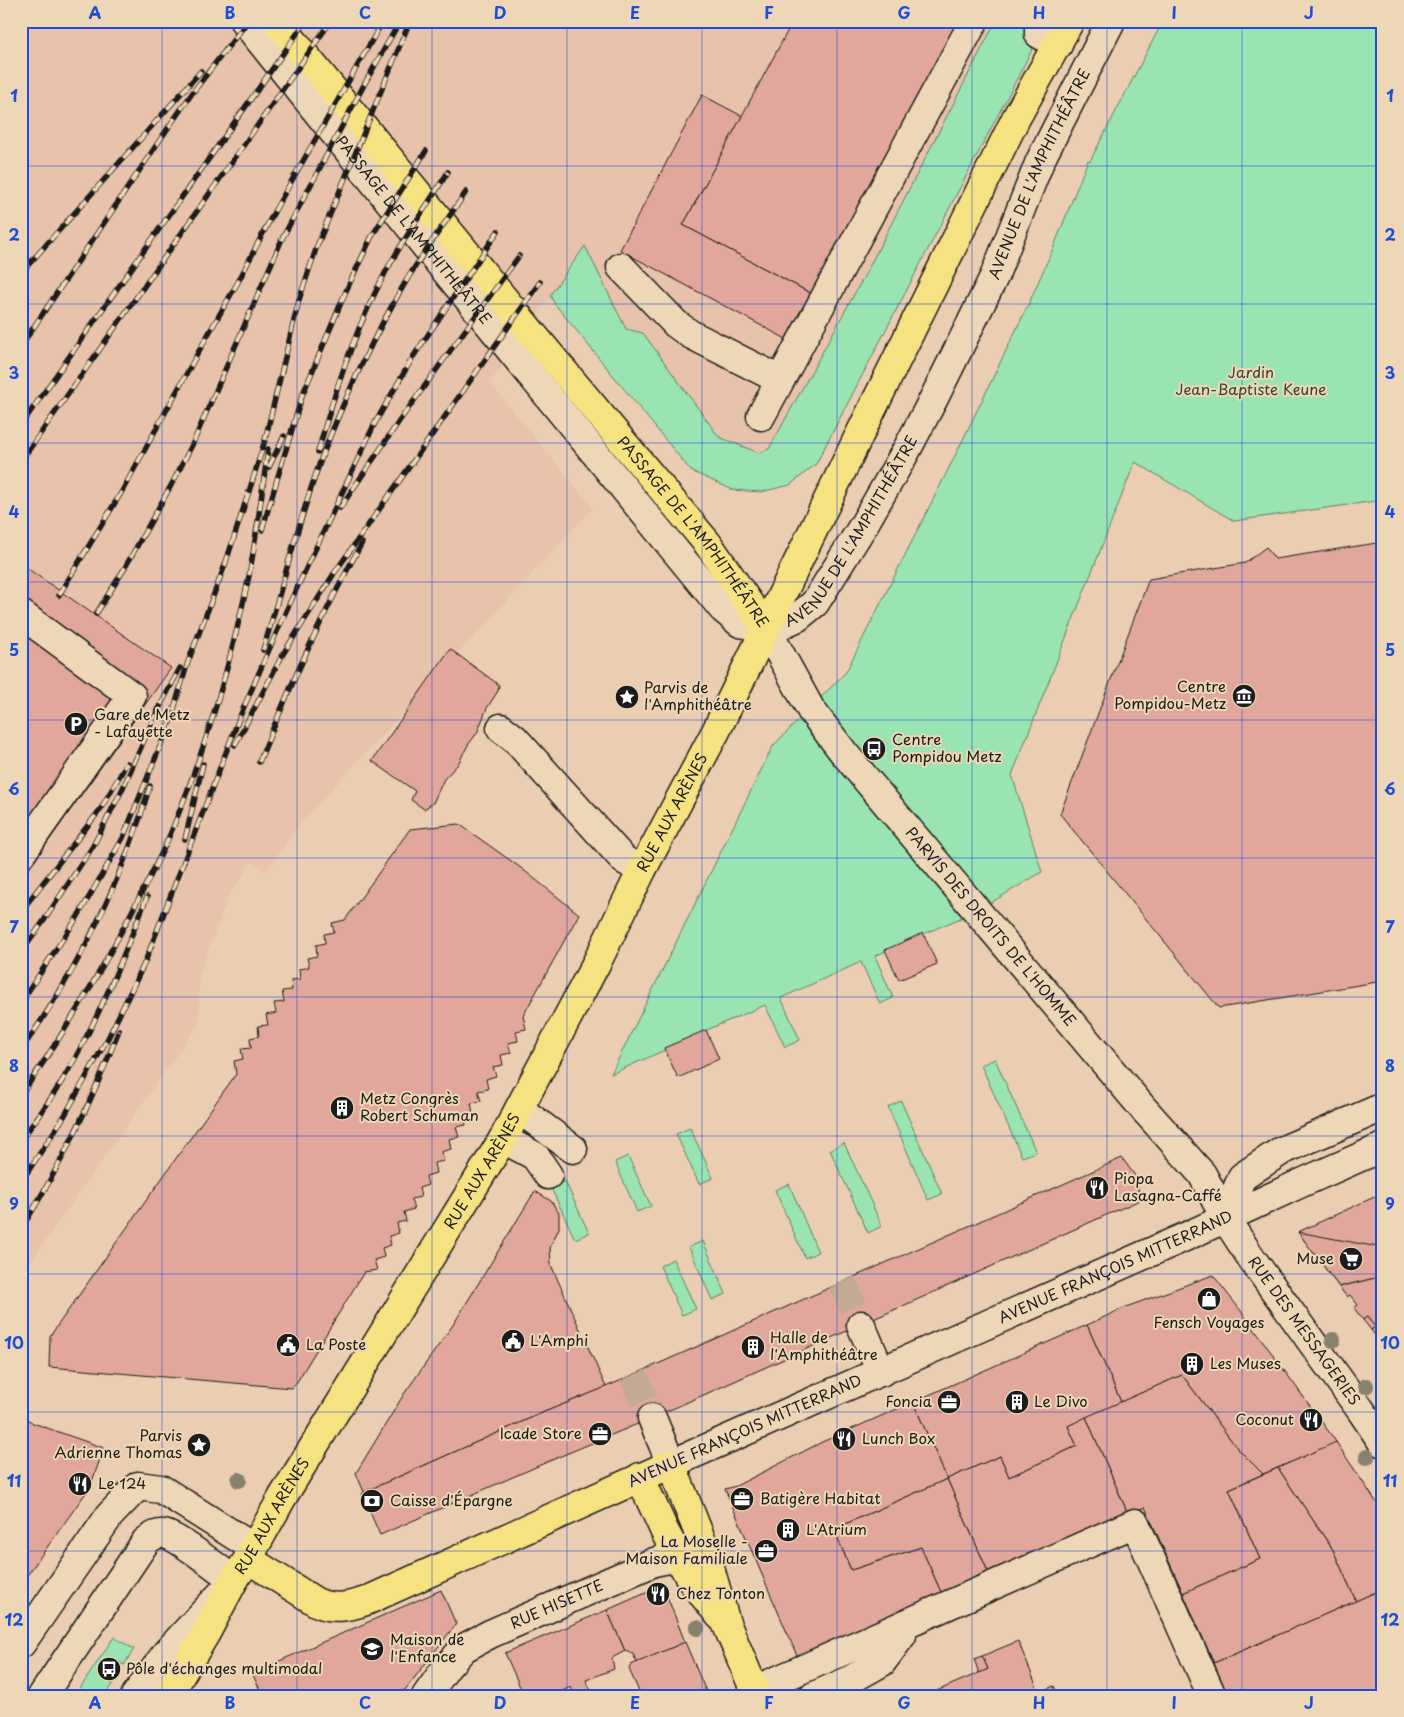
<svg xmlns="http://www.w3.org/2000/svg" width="1404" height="1717" viewBox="0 0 1404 1717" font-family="'Playpen Sans',sans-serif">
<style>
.built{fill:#e8c2ab}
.green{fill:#9ae3b3;stroke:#5b8068}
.building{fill:#e1a79c;stroke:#1c1c1c}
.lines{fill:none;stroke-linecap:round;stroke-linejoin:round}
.minor-tunnel{stroke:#c2aa93;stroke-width:28;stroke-dasharray:28 14;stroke-linecap:butt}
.minor-casing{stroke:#1c1c1c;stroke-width:31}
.major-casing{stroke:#1c1c1c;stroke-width:31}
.minor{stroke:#edd7b6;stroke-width:28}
.major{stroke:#f7e281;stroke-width:28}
.rail-casing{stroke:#1c1c1c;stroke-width:5.5}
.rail{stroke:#edd7b6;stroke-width:4;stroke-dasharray:11;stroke-linecap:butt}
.tree{fill:#878270}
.grid{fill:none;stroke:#1d4ed8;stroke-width:1;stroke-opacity:0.55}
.labels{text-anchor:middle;stroke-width:4;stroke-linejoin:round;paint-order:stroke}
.street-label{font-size:15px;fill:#1c1c1c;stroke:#edd7b6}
.park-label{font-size:15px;fill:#35443a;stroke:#edd7b6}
.poi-label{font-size:15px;fill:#1c1c1c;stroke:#edd7b6;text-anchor:start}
.neatline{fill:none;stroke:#1d4ed8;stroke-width:2}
.grid-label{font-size:16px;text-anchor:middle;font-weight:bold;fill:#1d4ed8}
</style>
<rect width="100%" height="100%" fill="#ebcdb1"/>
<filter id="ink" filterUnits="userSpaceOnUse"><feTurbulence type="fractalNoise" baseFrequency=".02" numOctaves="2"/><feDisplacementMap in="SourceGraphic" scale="10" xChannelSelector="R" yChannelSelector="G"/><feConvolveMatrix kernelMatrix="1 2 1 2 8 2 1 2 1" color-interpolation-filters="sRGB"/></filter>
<g filter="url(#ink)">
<path class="built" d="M21,21H996L867,271L769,449L759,453L719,437L643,333L626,329L585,247L490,383L593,508L305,818L266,871L252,861L227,899L199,975V1023L21,1275V880L171,669L21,563Z"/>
<g class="green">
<path d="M996,21H1047L816,464L790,485L761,492L733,490L691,471L554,303L550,295L585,246L626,329L643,333L719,437L759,453L769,449L867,271Z"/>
<path d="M1163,21H1383V500L1234,521L1135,462L1012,775L1042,872L977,911L886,950V951L875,956L893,998L880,1004L861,962L781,998L800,1040L785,1047L765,1005L665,1048V1050L611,1074L773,746L846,672L956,454L1029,303L1055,244L1088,160L1090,161Z"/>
<path d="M995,1059L1036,1152L1022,1157L981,1065Z"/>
<path d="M901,1101L942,1194L928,1200L888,1107Z"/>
<path d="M690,1128L713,1178L699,1184L676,1134Z"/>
<path d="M844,1143L882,1226L868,1233L830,1150Z"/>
<path d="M628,1156L651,1206L637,1212L615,1162Z"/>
<path d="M565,1181L589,1233L575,1239L551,1188Z"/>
<path d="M789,1184L818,1252L805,1258L775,1190Z"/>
<path d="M703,1241L726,1294L712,1300L689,1247Z"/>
<path d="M673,1259L696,1309L682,1315L660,1266Z"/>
<path d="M114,1637L134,1649L124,1665L109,1658L100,1673L114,1682L104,1696H75Z"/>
</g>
<g class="building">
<path d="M793,21H959L812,294L683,225Z"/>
<path d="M702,95L742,116L683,225L812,294L788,340L620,250Z"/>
<path d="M1383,542V981L1219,1008L1060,814L1149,579L1245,563L1266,547L1275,559Z"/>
<path d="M21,564L171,668L21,880Z"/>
<path d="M450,649L499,685L498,691L487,708L477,733L468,745L458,764L444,779L433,803L424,809L411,800L415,791L372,761Z"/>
<path d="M459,824L521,868L579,914L523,1016L526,1029L516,1031L518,1041L508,1043L511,1053L501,1055L503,1065L493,1067L496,1076L486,1079L488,1089L478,1091L481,1101L471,1103L473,1113L464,1115L466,1125L456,1127L459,1137L449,1139L451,1149L441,1152L444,1161L434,1163L436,1173L426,1176L428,1185L419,1188L421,1197L411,1199L414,1209L404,1212L406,1221L397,1223L399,1233L389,1236L391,1245L382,1248L384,1257L374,1260L377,1270L364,1272L295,1385L292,1388L49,1367L50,1336L236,1074L234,1061L243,1059L241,1049L251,1048L250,1038L259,1036L258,1026L268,1025L266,1015L276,1013L274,1003L284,1002L282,991L292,990L291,980L300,979L299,969L309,967L307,958L317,956L316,945L325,943L324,934L334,932L332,923L345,920L410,829Z"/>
<path d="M923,933L937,964L899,980L885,950Z"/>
<path d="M706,1030L719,1059L678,1078L664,1048Z"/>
<path d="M1122,1158L1136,1177L1140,1200L652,1418L561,1456L380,1535L362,1494L364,1492L544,1412L615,1383Z"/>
<path d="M535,1191L551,1201L559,1213V1228L550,1248L551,1265L606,1387L544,1412L364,1492L356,1473L404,1394L453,1325Z"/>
<path d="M1383,1193V1268L1339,1287L1298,1232Z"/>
<path d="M1298,1232L1383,1248V1276L1339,1287Z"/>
<path d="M1213,1275L1241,1311L1337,1443L1263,1474L1237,1448L1182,1375L1121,1402L1087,1325L1126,1307Z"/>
<path d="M1383,1276V1346L1371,1330L1375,1327L1367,1317L1363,1320L1354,1308L1358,1305L1350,1295L1347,1297L1339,1287Z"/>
<path d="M1367,1317L1375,1327L1371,1330L1363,1320Z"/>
<path d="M1087,1325L1121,1402L1068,1426L1077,1446L1009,1477L1000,1456L947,1479L913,1402Z"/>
<path d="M1182,1375L1237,1448L1263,1474L1229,1489L1260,1559L1183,1593L1145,1507L1128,1514L1086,1417Z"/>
<path d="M913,1402L947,1479L834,1529L851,1570L921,1547L942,1594L798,1658L725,1489L736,1486L822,1442Z"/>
<path d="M21,1415L33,1423L104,1448L90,1487L21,1584Z"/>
<path d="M1086,1417L1128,1514L989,1574L947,1479L1000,1456L1009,1477L1077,1446L1068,1426Z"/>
<path d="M1336,1442L1383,1512V1589L1356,1601L1333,1550L1278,1468Z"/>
<path d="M1278,1468L1333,1550L1356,1601L1214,1663L1183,1593L1260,1559L1229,1489Z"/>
<path d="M947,1479L989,1574L942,1594L921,1547L851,1570L834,1529Z"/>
<path d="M655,1589L665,1591L685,1642L637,1663L633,1654L625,1651L607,1610Z"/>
<path d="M1383,1589V1696H1228L1214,1663Z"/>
<path d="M441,1590L456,1624L405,1690L391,1696H263L252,1673Z"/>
<path d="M607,1610L625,1651L612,1658L614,1669L586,1680L591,1691L590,1695L575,1696L571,1687L551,1696H524L505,1653Z"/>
<path d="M1018,1641L1039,1692L1054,1686L1058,1696H925L988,1669L982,1656Z"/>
<path d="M685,1642L708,1696H641L629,1669L631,1665Z"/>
<path d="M982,1656L988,1669L979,1673L974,1659Z"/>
</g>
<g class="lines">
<g class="minor-tunnel">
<path d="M842,1282L861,1325"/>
<path d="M633,1375L652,1418"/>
</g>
<g class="minor-casing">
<g id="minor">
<path id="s1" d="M244,21L444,269L723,609L740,623L766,628L778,626L798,617L815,603L863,526L906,451L933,400L994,277L1040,161L1111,21"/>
<path d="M1039,21V34L1058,45"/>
<path d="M621,267L676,324L690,334L780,380"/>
<path d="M761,416L974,21"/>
<path d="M21,614L132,696L21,854"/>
<path id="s2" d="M766,628L811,710L844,753L1142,1107L1202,1174L1225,1218L1252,1259L1360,1409L1383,1443"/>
<path d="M501,728L515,739L624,860L642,870"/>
<path d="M519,1109L573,1149"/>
<path d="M503,1139L535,1156L548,1175"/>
<path d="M1225,1218L1242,1177L1281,1151L1383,1107"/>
<path d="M861,1325L881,1372"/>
<path id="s3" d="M652,1418L671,1464L1185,1237L1297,1185L1383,1147"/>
<path d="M21,1644L110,1515L138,1486L161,1489L254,1548"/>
<path d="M755,1690L1135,1523L1212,1696"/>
<path d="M42,1696L146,1541C151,1537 157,1533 164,1534C177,1536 221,1571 234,1580L167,1652L135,1696"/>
<path id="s4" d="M426,1696L446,1668L464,1648L490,1634L654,1562L678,1557L699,1562"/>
<path d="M814,1696L850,1680L882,1662L902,1635"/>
</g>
</g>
<g class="major-casing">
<g id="major">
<path id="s5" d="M277,21L531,332L708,544L766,628"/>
<path d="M640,1477L665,1532L691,1580L720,1616"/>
<path d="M248,1559L316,1602C333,1610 348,1607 366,1601L671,1464L703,1544L726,1623L757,1696"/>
<path id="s6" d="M168,1696L206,1633L234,1580L248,1559L282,1498L503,1139L598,960L642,870L716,731L852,450L1016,118L1070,21"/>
</g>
</g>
<use href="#minor" class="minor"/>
<use href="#major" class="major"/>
<g class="rail-casing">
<g id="rail">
<path d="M21,273L201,71"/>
<path d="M21,346L168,128L193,92L248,21"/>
<path d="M21,425L306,21"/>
<path d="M318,452C333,397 350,344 375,293C395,251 423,212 448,172"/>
<path d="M21,461L331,21"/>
<path d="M269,467L284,436"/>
<path d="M340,508L400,420L519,256"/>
<path d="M262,530L302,396L346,291L372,236L426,151"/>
<path d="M59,595L121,493L205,340L238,282L275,210L383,21"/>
<path d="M96,614L123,571L173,482L193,443L283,237L365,83L400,21"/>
<path d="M263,650C283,585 299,518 323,454C346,395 373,337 405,283C423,252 446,222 466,192"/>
<path d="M235,745L283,654L335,572L540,282"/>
<path d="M259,762C290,687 322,614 362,543"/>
<path d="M185,839L203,764"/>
<path d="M21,911L100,810L127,763"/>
<path d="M21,953L43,922L93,846L122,790L154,718L180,668"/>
<path d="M21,1002L77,918L123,838L170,722L188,662L225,565L252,482L265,440L299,300L317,246L410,21"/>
<path d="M21,1050C80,968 121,883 150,786"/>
<path d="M21,1095C61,1038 97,979 129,917C145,887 161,857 174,825C207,745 231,661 249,576C257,534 262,491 268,449"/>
<path d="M21,1140C35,1121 50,1101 62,1081C97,1023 122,960 147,897"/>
<path d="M21,1182L65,1115L108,1038L145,962L240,716L286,611L375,423L413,357L498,231"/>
<path d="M21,1229C61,1166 93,1099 119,1030"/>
</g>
</g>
<use href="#rail" class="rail"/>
</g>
<g class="tree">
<circle cx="1333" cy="1340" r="8"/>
<circle cx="1366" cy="1386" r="8"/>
<circle cx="1367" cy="1457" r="8"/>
<circle cx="239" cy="1480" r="8"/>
<circle cx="697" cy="1628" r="8"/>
</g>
</g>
<path class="grid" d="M162,21V1696M297,21V1696M432,21V1696M567,21V1696M702,21V1696M837,21V1696M972,21V1696M1107,21V1696M1242,21V1696M21,166H1383M21,304H1383M21,443H1383M21,582H1383M21,720H1383M21,858H1383M21,997H1383M21,1136H1383M21,1274H1383M21,1412H1383M21,1551H1383"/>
<defs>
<g id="museum-disc" transform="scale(1.25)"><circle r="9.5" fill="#1c1c1c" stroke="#edd7b6"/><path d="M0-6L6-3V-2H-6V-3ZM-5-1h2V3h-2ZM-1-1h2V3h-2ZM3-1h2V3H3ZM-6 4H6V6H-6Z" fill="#fff"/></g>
<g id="sight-disc" transform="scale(1.25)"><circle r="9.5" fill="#1c1c1c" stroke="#edd7b6"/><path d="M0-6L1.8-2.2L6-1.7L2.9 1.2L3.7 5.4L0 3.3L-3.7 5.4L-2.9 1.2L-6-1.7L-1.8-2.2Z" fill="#fff"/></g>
<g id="parking-disc" transform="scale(1.25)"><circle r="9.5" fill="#1c1c1c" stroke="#edd7b6"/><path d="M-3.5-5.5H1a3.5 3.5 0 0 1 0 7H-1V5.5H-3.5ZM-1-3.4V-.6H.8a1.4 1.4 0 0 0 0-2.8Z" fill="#fff"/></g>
<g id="bus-disc" transform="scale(1.25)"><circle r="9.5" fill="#1c1c1c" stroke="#edd7b6"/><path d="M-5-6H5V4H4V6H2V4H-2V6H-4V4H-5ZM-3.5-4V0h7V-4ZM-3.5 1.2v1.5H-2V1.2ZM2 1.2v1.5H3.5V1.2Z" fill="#fff"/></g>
<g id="building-disc" transform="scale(1.25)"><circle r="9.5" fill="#1c1c1c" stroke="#edd7b6"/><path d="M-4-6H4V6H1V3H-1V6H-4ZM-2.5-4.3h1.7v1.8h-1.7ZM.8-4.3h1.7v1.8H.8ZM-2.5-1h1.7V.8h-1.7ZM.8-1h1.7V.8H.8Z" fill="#fff"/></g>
<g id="restaurant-disc" transform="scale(1.25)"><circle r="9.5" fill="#1c1c1c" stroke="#edd7b6"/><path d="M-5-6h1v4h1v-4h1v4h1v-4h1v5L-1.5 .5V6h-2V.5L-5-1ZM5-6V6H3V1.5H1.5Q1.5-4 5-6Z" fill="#fff"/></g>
<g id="supermarket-disc" transform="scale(1.25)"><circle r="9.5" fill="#1c1c1c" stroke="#edd7b6"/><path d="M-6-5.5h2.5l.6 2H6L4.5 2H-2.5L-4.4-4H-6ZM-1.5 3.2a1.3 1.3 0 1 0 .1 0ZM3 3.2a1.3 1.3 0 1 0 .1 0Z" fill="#fff"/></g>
<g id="shop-disc" transform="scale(1.25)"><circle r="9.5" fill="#1c1c1c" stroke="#edd7b6"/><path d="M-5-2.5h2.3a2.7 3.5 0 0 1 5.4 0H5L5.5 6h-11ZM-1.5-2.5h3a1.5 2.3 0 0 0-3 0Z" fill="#fff"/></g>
<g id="civic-disc" transform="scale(1.25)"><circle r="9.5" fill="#1c1c1c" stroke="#edd7b6"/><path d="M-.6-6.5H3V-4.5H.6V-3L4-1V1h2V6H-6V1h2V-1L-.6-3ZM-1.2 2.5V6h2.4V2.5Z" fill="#fff"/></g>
<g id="office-disc" transform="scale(1.25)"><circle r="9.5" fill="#1c1c1c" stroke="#edd7b6"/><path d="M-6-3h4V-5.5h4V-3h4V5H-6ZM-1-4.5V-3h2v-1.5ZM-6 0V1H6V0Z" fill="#fff"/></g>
<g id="bank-disc" transform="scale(1.25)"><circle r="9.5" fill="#1c1c1c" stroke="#edd7b6"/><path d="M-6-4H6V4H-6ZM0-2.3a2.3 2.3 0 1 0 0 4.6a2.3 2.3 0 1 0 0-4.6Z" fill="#fff"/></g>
<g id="school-disc" transform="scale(1.25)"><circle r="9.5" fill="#1c1c1c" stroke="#edd7b6"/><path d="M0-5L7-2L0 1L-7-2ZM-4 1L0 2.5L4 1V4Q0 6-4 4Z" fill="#fff"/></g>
</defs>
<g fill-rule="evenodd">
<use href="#museum-disc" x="1244" y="696"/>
<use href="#sight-disc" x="627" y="697"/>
<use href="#parking-disc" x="76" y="724"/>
<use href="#bus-disc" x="874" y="749"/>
<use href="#building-disc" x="342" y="1108"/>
<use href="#restaurant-disc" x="1097" y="1188"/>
<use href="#supermarket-disc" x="1351" y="1259"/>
<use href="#shop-disc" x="1209" y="1299"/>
<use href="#civic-disc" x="513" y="1341"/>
<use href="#civic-disc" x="288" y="1345"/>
<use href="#building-disc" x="753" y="1347"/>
<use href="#building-disc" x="1192" y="1364"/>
<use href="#office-disc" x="949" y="1402"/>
<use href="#building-disc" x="1017" y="1402"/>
<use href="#restaurant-disc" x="1311" y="1420"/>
<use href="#office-disc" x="600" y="1434"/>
<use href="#restaurant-disc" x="844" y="1439"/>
<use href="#sight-disc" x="199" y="1445"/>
<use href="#restaurant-disc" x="80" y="1484"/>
<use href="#office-disc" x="742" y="1499"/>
<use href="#bank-disc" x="372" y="1501"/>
<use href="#building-disc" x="788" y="1530"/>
<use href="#office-disc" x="766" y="1551"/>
<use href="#restaurant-disc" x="658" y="1594"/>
<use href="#school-disc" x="372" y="1649"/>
<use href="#bus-disc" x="109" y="1669"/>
</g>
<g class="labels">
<g class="street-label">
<text dy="5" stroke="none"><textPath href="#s1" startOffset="1348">AVENUE DE L'AMPHITHÉÂTRE</textPath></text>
<text dy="5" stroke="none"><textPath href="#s1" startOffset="269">PASSAGE DE L'AMPHITHÉÂTRE</textPath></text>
<text dy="5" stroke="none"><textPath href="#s1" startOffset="942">AVENUE DE L'AMPHITHÉÂTRE</textPath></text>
<text dy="5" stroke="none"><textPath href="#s5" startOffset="659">PASSAGE DE L'AMPHITHÉÂTRE</textPath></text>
<text dy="5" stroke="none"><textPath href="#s6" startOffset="1018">RUE AUX ARÈNES</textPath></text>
<text dy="5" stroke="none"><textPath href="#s2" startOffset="375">PARVIS DES DROITS DE L'HOMME</textPath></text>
<text dy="5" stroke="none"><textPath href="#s6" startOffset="612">RUE AUX ARÈNES</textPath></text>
<text dy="5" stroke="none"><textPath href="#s3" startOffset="536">AVENUE FRANÇOIS MITTERRAND</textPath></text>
<text dy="5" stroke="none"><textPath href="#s2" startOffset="888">RUE DES MESSAGERIES</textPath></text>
<text transform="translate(745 1431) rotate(-24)" y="5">AVENUE FRANÇOIS MITTERRAND</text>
<text dy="5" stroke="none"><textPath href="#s6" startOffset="208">RUE AUX ARÈNES</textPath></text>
<text dy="5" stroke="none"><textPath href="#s4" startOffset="164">RUE HISETTE</textPath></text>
</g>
<g class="park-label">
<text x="1251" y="378">Jardin<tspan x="1251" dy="17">Jean-Baptiste Keune</tspan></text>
</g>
<g class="poi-label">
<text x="1226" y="692" text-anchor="end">Centre<tspan x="1226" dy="17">Pompidou-Metz</tspan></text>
<text x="644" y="693">Parvis de<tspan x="644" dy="17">l'Amphithéâtre</tspan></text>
<text x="94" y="720">Gare de Metz<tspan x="94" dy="17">- Lafayette</tspan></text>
<text x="892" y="745">Centre<tspan x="892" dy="17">Pompidou Metz</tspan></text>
<text x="360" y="1104">Metz Congrès<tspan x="360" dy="17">Robert Schuman</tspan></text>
<text x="1114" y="1184">Piopa<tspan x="1114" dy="17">Lasagna-Caffé</tspan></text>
<text x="1334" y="1264" text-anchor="end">Muse</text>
<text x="1209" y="1328" text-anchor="middle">Fensch Voyages</text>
<text x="770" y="1343">Halle de<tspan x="770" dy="17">l'Amphithéâtre</tspan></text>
<text x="530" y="1346">L'Amphi</text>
<text x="306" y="1350">La Poste</text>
<text x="1210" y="1369">Les Muses</text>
<text x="932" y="1407" text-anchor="end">Foncia</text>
<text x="1034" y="1407">Le Divo</text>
<text x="1294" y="1425" text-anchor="end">Coconut</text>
<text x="582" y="1439" text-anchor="end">Icade Store</text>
<text x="182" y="1441" text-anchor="end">Parvis<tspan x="182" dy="17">Adrienne Thomas</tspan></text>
<text x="862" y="1444">Lunch Box</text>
<text x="98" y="1489">Le 124</text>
<text x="760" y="1504">Batigère Habitat</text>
<text x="390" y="1506">Caisse d'Épargne</text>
<text x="806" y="1535">L'Atrium</text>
<text x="748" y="1547" text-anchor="end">La Moselle -<tspan x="748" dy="17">Maison Familiale</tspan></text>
<text x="676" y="1599">Chez Tonton</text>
<text x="390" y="1645">Maison de<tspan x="390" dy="17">l'Enfance</tspan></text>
<text x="126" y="1674">Pôle d'échanges multimodal</text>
</g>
</g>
<rect width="1404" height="1717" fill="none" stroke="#edd7b6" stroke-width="55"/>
<rect x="28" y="28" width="1348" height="1662" class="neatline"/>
<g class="grid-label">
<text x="95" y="19">A</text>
<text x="230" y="19">B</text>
<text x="365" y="19">C</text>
<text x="500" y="19">D</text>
<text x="635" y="19">E</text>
<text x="769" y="19">F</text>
<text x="904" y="19">G</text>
<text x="1039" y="19">H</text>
<text x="1174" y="19">I</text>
<text x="1309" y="19">J</text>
<text x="14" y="102">1</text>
<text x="1390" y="102">1</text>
<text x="14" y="241">2</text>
<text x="1390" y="241">2</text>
<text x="14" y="379">3</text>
<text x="1390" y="379">3</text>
<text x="14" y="518">4</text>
<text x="1390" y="518">4</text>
<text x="14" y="656">5</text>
<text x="1390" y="656">5</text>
<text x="14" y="795">6</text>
<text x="1390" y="795">6</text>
<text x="14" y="933">7</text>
<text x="1390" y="933">7</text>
<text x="14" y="1072">8</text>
<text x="1390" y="1072">8</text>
<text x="14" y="1210">9</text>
<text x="1390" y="1210">9</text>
<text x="14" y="1349">10</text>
<text x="1390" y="1349">10</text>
<text x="14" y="1487">11</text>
<text x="1390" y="1487">11</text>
<text x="14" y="1626">12</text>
<text x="1390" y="1626">12</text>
<text x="95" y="1709">A</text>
<text x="230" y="1709">B</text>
<text x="365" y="1709">C</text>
<text x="500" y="1709">D</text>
<text x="635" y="1709">E</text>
<text x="769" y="1709">F</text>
<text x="904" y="1709">G</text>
<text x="1039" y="1709">H</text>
<text x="1174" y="1709">I</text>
<text x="1309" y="1709">J</text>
</g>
</svg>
